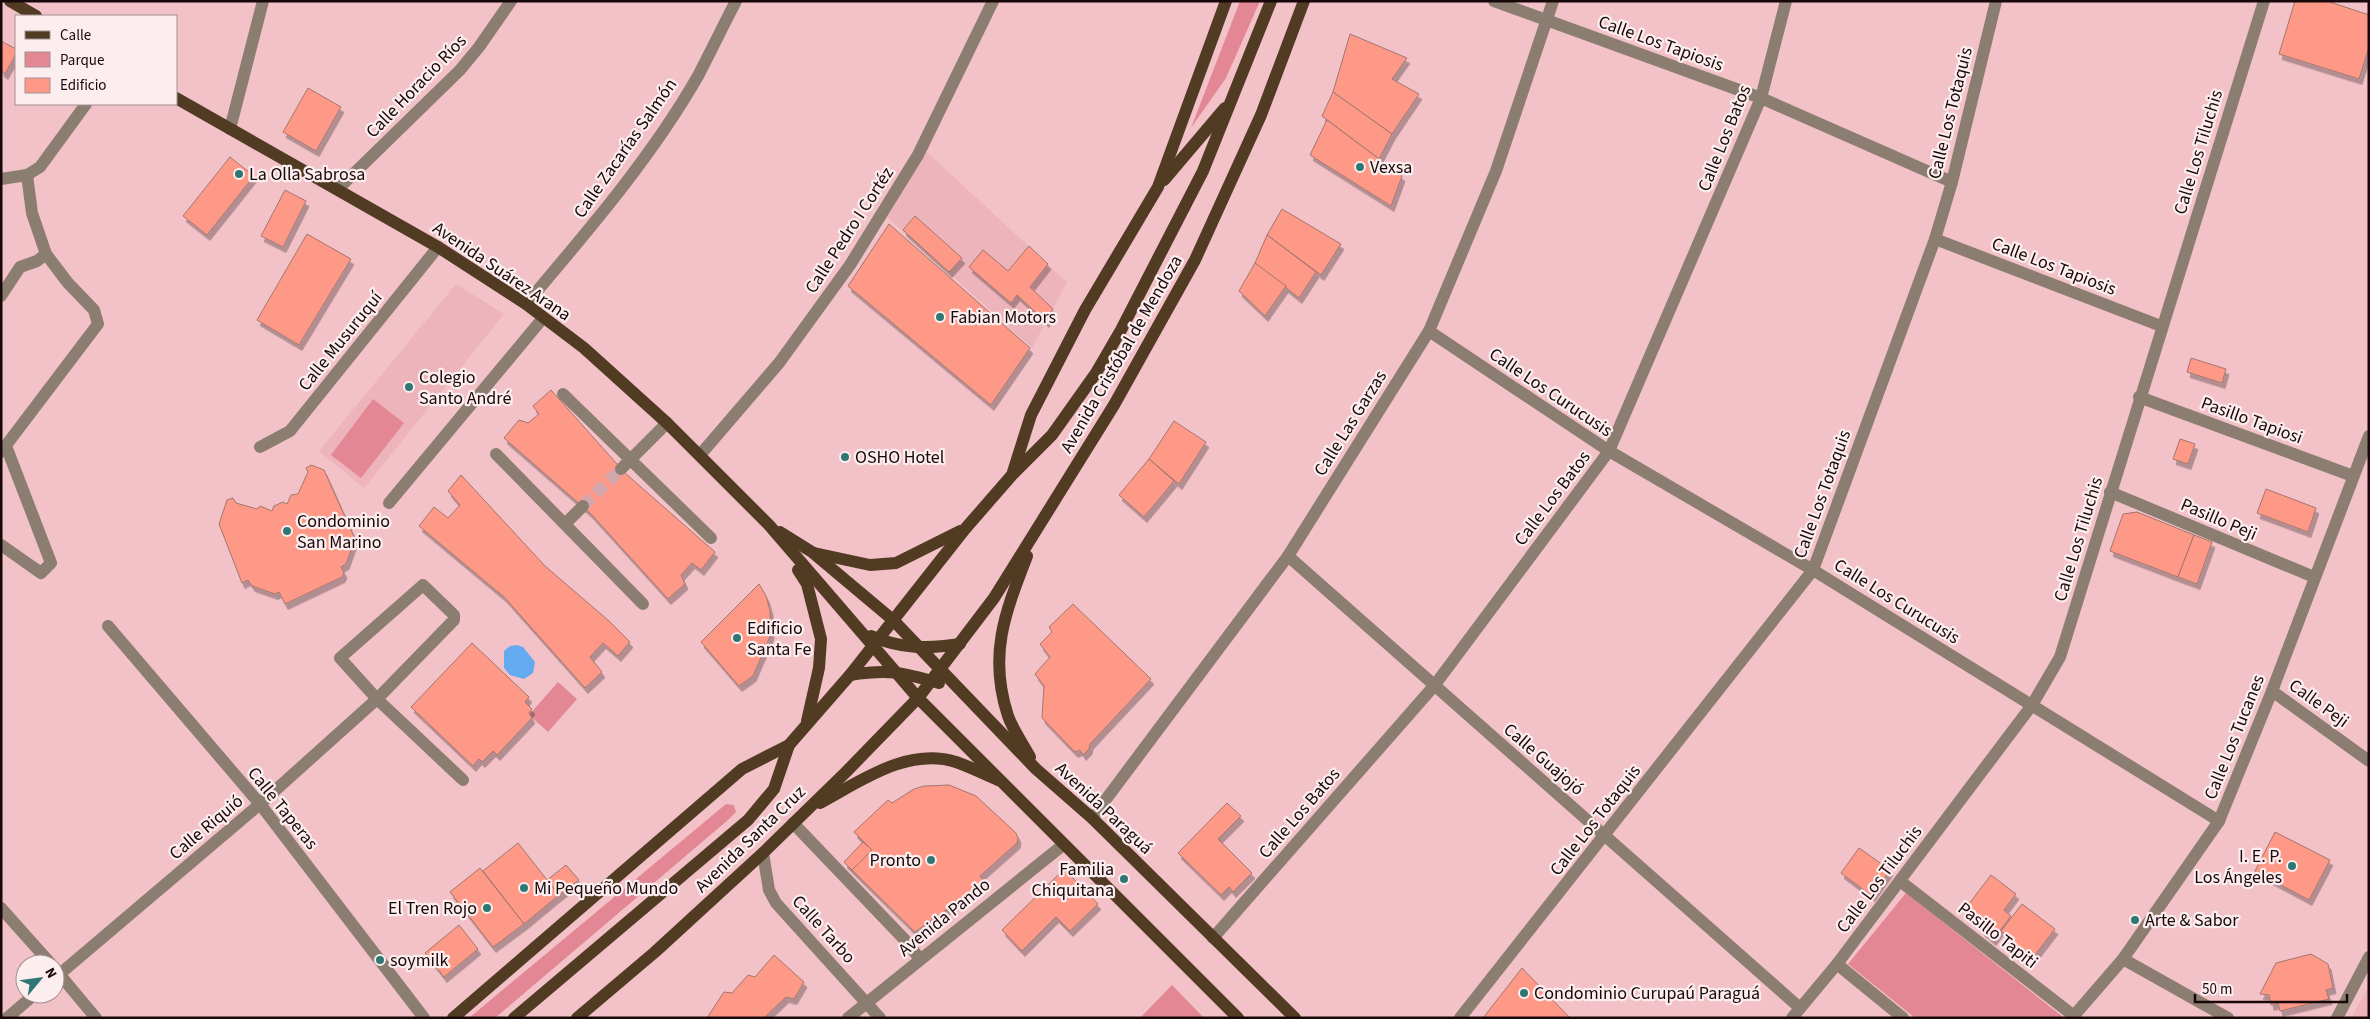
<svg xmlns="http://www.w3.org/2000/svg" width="2370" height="1019" viewBox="0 0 2370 1019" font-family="'Source Sans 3',sans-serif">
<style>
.built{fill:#edb4bb}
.green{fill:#e48795}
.water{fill:#64aaf1}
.building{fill:#ff9987;stroke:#a1766e;filter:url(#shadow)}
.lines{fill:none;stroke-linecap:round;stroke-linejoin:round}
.minor-tunnel{stroke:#d2a6ac;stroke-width:12;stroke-dasharray:12 6;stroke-linecap:butt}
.minor{stroke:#8b7e70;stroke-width:12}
.major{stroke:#513c23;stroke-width:12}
.poi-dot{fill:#2e7773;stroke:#fcedee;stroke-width:2}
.labels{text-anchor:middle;stroke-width:4.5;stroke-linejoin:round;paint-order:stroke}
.street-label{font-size:18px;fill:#18080a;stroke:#fcedee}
.poi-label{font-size:18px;fill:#18080a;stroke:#fcedee;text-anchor:start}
</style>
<defs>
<filter id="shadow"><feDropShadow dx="3" dy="5.5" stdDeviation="0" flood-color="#0004"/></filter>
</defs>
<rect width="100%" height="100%" fill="#f3c2c8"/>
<g class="built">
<path d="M927,152L1067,282L1032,348L887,217Z"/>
<path d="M456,284L504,314L364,488L319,451Z"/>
<path d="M2369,986V1018H2351Z"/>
</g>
<g class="green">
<path d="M1240,1H1260L1226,78L1191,128Z"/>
<path d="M373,399L404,423L361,478L331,455Z"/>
<path d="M558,682L577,699L548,732L529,715Z"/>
<path d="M726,804L734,805L736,812L728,820L495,1018H469Z"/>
<path d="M1906,893L2063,1017L1915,1018L1848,964Z"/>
<path d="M1172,985L1204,1018H1140Z"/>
</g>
<path class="water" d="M517,645L523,647L535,662L533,673L524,679L510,675L504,668V651L510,646Z"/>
<g class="building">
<path d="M2295,1H2327L2369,15V47L2359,79L2279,54Z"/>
<path d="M1350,34L1407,58L1392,79L1419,94L1392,134L1333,92Z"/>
<path d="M1,41L16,49V54L5,74L1,71Z"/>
<path d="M308,88L341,107L316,151L283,132Z"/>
<path d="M1333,92L1392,134L1379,159L1322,116Z"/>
<path d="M1327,120L1402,176L1391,206L1310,155Z"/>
<path d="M230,157L254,176L207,235L183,216Z"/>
<path d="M285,190L306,201L283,247L261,236Z"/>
<path d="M1282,209L1341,244L1321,275L1267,235Z"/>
<path d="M915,216L962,258L949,272L903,230Z"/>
<path d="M889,224L1030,348L991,405L848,286Z"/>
<path d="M307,234L351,259L299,345L257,320Z"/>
<path d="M1267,235L1316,272L1299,298L1255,263Z"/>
<path d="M1029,246L1048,264L1030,287L1053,309L1046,322L1017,295L1011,303L969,267L983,250L1008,271Z"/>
<path d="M1255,263L1286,286L1265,316L1239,291Z"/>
<path d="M2191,358L2226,369L2222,383L2187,372Z"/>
<path d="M551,390L625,473L715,552L701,570L692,563L681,575L685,584L668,599L590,513L504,438L519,420L528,423L539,414L533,406Z"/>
<path d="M1174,421L1206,442L1179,484L1149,459Z"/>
<path d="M2180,439L2195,444L2188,464L2173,459Z"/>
<path d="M1149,459L1174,481L1144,517L1119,495Z"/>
<path d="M311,465L324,470L355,539L346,564L341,567L344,573L342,577L285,604L279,592L275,594L252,586L248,580L242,583L219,524L227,500L233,498L236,503L257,509L260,506L272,511L274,506L283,502L287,504L291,495L298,494L308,472L306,468Z"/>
<path d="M461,475L545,566L609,621L630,642L618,656L603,643L590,657L602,672L585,688L504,597L419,526L434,507L448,518L460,505L448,491Z"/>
<path d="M2266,489L2316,508L2308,532L2257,513Z"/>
<path d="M2137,512L2194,535L2178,577L2110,551L2123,514Z"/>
<path d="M2194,535L2212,542L2197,584L2178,577Z"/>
<path d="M759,584L766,596L770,610L771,634L753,676L739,686L701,642Z"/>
<path d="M1073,604L1151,679L1090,744L1089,749L1083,755L1080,750L1075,752L1042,718L1044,686L1035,674L1050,657L1040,644L1052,632L1049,627Z"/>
<path d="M472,643L529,697L525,702L532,709L529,713L532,718L497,755L493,751L482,762L479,759L473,766L411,707Z"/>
<path d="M949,785L976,796L1016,833L1018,838L1017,843L980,876L985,882L915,932L852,870L872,850L854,832L888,800L892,803L914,789L924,786Z"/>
<path d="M1227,803L1241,816L1218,839L1252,873L1233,892L1229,887L1221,895L1178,853Z"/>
<path d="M2275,832L2330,860L2309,900L2255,871Z"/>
<path d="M863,842L872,850L852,870L844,862Z"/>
<path d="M518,843L559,895L524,924L483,871Z"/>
<path d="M1859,848L1890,870L1872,896L1841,873Z"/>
<path d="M566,865L579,880L559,895L547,880Z"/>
<path d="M480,868L524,924L493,947L450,892Z"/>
<path d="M1064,869L1098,904L1070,931L1056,917L1022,951L1002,930Z"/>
<path d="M1991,875L2016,894L2004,910L2011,916L1993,940L1981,930L1985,925L1965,909Z"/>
<path d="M2022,904L2055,929L2028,964L2003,944L2008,936L2001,931Z"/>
<path d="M459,925L478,949L444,977L425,953Z"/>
<path d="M2311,954L2328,964L2333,988L2326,990L2329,999L2280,1011L2278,1003L2271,1005L2269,995L2260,994L2276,963Z"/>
<path d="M774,955L804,982L794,999L786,997L764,1018H707L724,992L732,993L748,975L755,977Z"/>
<path d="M1522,968L1570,1018H1483Z"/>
</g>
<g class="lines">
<path class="minor-tunnel" d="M583,506L621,469"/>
<g class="minor">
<path d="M1494,1L1761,98L1952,182"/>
<path d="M230,129L263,1"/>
<path d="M1,179L27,175L40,167L86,104"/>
<path d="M338,189L460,70L479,47L511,1"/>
<path d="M1935,239L2161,326"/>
<path d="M1,296L20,267L37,261L46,254"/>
<path d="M526,304C587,232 651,158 698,76C711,51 723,26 736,1"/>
<path d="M1429,331L1609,451L1813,570L2219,821"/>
<path d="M563,394L711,538"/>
<path d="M2139,397L2353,476"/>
<path d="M260,447L290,431L438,247"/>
<path d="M1,452L98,324L94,310L68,283L46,254L32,213L27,175"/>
<path d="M496,454L643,604"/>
<path d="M700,455L779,363L850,265L918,155L993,1"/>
<path d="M621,469L667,423"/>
<path d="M2110,492L2314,577"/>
<path d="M389,503L543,318"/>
<path d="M565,524L583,506"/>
<path d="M1,545L41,573L51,563L6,446"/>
<path d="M1288,556L1800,1008"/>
<path d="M108,626L260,804L424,1018"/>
<path d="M2272,691L2369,761"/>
<path d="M1092,818L1288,556L1429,331L1496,171L1553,1"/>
<path d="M793,823L905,940L920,959"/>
<path d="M763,853L769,890L776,903L880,1018"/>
<path d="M1900,881L2074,1016"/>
<path d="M1,908L51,964"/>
<path d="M1213,938L1434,686L1609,451L1761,98L1786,1"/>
<path d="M2123,959L2228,1018"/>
<path d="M1837,964L1903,1018"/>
<path d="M55,969L96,1018"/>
<path d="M55,978L260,804L377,699L454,620V615L423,585L340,658L377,699L463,780"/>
<path d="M7,1018L35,994"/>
<path d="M848,1018L1063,845"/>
<path d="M1460,1018L1813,570L1935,239L1952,182L1996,1"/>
<path d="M1792,1018L1837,964L2032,705L2060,657L2264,1"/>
<path d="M2072,1018L2123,959L2219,821L2272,691L2369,436"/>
<path d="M2337,1018L2369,957"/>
</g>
<g class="major">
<path d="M10,1L36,16"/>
<path d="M176,98L438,247L526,304L584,348L667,423L769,525L918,698L1238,1018"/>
<path d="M1164,180L1225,108"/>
<path d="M1013,472L1031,415L1085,310L1158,187L1226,1"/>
<path d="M780,532L812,552L893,620L1036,769L1092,818L1295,1018"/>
<path d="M814,553L870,565L896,563L960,531"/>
<path d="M1027,556C1005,613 988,655 1008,716C1013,730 1023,744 1030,757"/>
<path d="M798,570L807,584L821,639L819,668L807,721"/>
<path d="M871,636C901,649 928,649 960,644"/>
<path d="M850,675C889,669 901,672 939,683"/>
<path d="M820,803C861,781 907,747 956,762C970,767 985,774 998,780"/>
<path d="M453,1018L742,769L789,745"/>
<path d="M514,1018L748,820L774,789L789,745L850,675L965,529L1012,475L1052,435L1096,373L1121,330L1203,171L1271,1"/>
<path d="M577,1018L655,952L763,853L846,772L918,698L994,598L1114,405L1195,260L1261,115L1304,1"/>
</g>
</g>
<g class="poi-dot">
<circle cx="1360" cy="167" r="5"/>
<circle cx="239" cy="174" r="5"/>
<circle cx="940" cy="317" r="5"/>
<circle cx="409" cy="387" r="5"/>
<circle cx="845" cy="457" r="5"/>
<circle cx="287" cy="531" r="5"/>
<circle cx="737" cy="638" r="5"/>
<circle cx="931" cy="860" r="5"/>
<circle cx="2292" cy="866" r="5"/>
<circle cx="1124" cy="879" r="5"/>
<circle cx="524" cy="888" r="5"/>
<circle cx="487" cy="908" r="5"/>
<circle cx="2135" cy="920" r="5"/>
<circle cx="380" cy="960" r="5"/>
<circle cx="1524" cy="993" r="5"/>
</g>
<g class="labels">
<g class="street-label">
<text transform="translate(1661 43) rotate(20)" y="6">Calle Los Tapiosis</text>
<text transform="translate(416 86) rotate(-46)" y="6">Calle Horacio Ríos</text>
<text transform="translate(1950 113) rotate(-76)" y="6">Calle Los Totaquis</text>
<text transform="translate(1724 138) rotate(-68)" y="6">Calle Los Batos</text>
<text transform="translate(625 148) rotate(-55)" y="6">Calle Zacarías Salmón</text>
<text transform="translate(2198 152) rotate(-73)" y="6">Calle Los Tiluchis</text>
<text transform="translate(849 230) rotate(-57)" y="6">Calle Pedro I Cortéz</text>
<text transform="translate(2054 266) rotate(21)" y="6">Calle Los Tapiosis</text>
<text transform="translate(502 271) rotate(34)" y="6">Avenida Suárez Arana</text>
<text transform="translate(340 341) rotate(-51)" y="6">Calle Musuruquí</text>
<text transform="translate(1121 354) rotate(-60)" y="6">Avenida Cristóbal de Mendoza</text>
<text transform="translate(1551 392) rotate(34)" y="6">Calle Los Curucusis</text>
<text transform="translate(2252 420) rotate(20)" y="6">Pasillo Tapiosi</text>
<text transform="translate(1350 423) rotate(-58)" y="6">Calle Las Garzas</text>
<text transform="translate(1822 494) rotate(-70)" y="6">Calle Los Totaquis</text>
<text transform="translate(1552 498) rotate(-53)" y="6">Calle Los Batos</text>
<text transform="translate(2219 519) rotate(23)" y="6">Pasillo Peji</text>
<text transform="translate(2078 539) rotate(-73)" y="6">Calle Los Tiluchis</text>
<text transform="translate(1897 601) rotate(32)" y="6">Calle Los Curucusis</text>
<text transform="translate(2319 703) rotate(36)" y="6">Calle Peji</text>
<text transform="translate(2234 737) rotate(-68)" y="6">Calle Los Tucanes</text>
<text transform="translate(1544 759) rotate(41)" y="6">Calle Guajojó</text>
<text transform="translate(283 808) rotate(51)" y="6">Calle Taperas</text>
<text transform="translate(1104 808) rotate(43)" y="6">Avenida Paraguá</text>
<text transform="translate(1299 813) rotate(-49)" y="6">Calle Los Batos</text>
<text transform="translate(1595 820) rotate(-52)" y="6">Calle Los Totaquis</text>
<text transform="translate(206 827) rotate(-40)" y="6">Calle Riquió</text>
<text transform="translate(750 839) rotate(-44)" y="6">Avenida Santa Cruz</text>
<text transform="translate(1879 879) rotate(-53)" y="6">Calle Los Tiluchis</text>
<text transform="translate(944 917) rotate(-39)" y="6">Avenida Pando</text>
<text transform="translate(824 929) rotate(48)" y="6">Calle Tarbo</text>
<text transform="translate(1998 935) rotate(38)" y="6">Pasillo Tapiti</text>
</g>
<g class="poi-label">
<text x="1370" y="173">Vexsa</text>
<text x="249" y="180">La Olla Sabrosa</text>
<text x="950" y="323">Fabian Motors</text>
<text x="419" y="383">Colegio<tspan x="419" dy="21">Santo André</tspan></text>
<text x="855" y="463">OSHO Hotel</text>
<text x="297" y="527">Condominio<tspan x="297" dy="21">San Marino</tspan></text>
<text x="747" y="634">Edificio<tspan x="747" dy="21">Santa Fe</tspan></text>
<text x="2282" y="862" text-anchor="end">I. E. P.<tspan x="2282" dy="21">Los Ángeles</tspan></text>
<text x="921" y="866" text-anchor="end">Pronto</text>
<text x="1114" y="875" text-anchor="end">Familia<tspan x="1114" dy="21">Chiquitana</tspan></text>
<text x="534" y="894">Mi Pequeño Mundo</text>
<text x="477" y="914" text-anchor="end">El Tren Rojo</text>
<text x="2145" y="926">Arte &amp; Sabor</text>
<text x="390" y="966">soymilk</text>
<text x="1534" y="999">Condominio Curupaú Paraguá</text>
</g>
</g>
<rect width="2370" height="1019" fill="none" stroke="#18080a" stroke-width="5"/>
<rect x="15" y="15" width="162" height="90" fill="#fcedee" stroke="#a19193"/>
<rect x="25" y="31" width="25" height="8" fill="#513c23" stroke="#a19193"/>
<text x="60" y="40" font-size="15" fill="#18080a">Calle</text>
<rect x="25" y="52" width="25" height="15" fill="#e48795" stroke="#a19193"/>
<text x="60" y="65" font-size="15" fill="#18080a">Parque</text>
<rect x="25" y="78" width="25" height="15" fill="#ff9987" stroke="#a19193"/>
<text x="60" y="90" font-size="15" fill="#18080a">Edificio</text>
<g transform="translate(40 979) rotate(61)"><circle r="24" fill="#fcedee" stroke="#a19193"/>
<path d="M0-4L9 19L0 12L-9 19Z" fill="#2e7773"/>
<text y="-8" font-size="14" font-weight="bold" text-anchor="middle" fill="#18080a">N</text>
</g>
<path d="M2195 994v8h152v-8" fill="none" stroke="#18080a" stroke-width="2.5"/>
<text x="2202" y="994" font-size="15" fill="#18080a" stroke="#fcedee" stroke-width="4" paint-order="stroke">50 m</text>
</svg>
